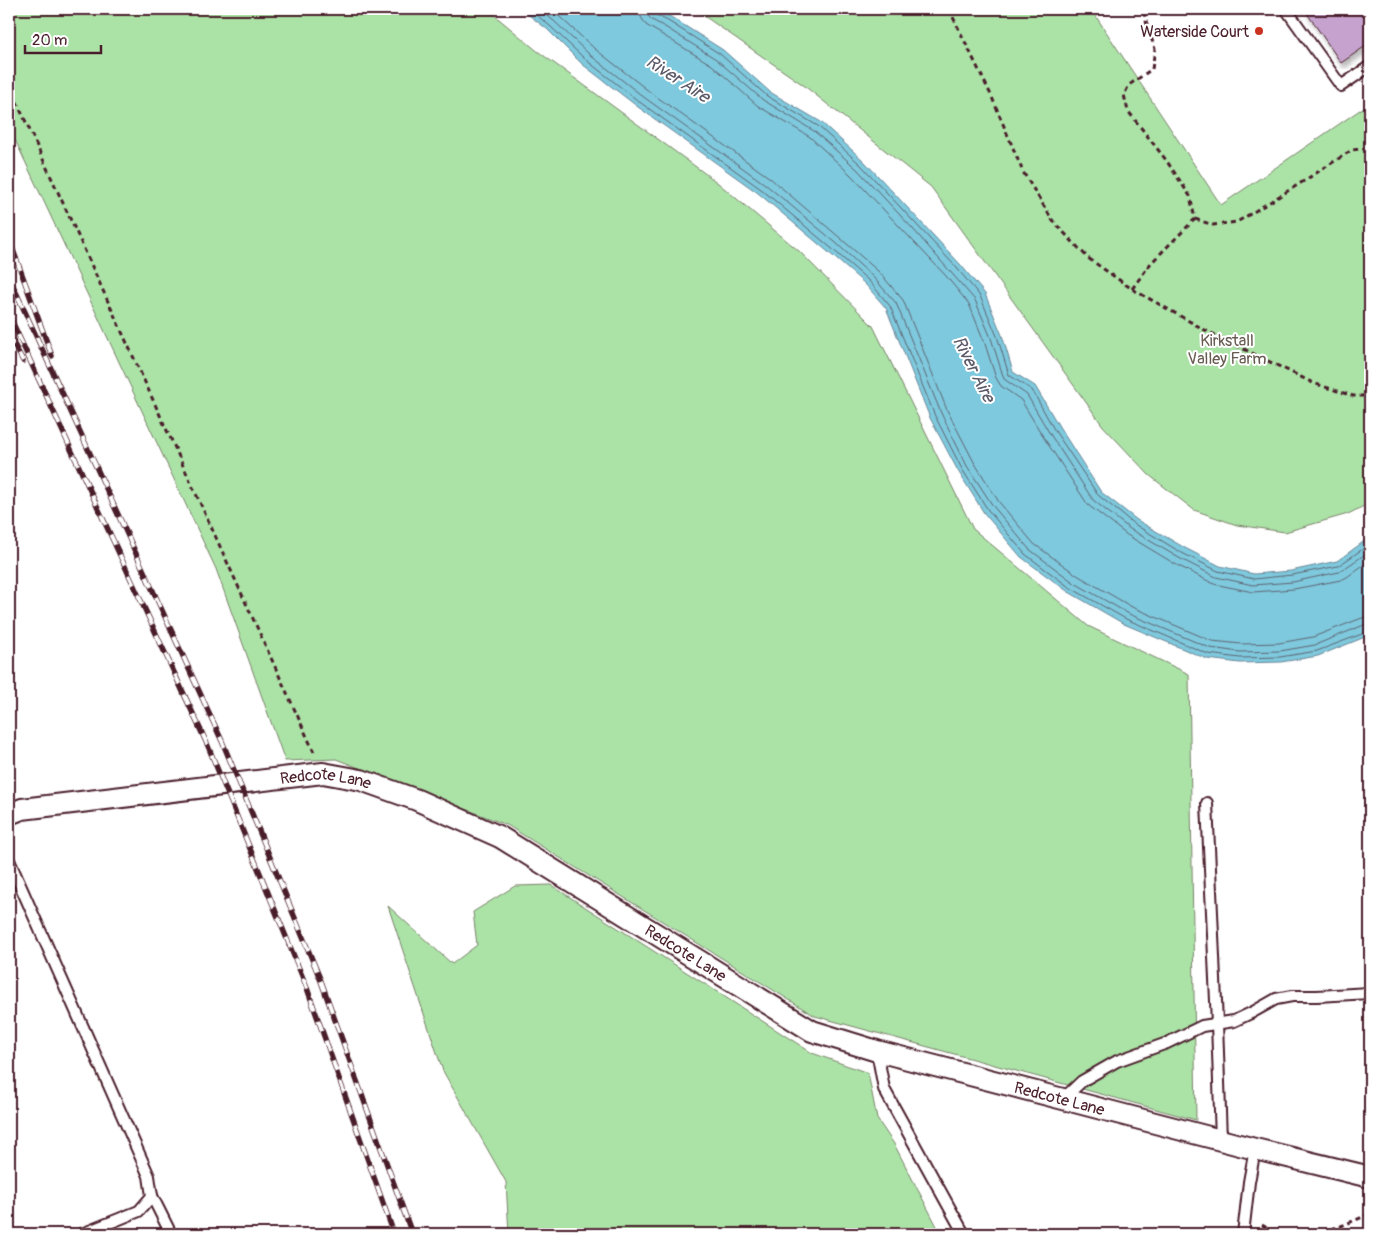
<svg xmlns="http://www.w3.org/2000/svg" width="1379" height="1243" viewBox="0 0 1379 1243" font-family="Pangolin,sans-serif">
<style>
.green{fill:#abe3a7;stroke:#7a8169}
.water{fill:#7ec9dd;stroke:#698596}
.lines{fill:none;stroke-linecap:round;stroke-linejoin:round}
.shore{stroke:#5f6372;stroke-width:1}
.building{fill:#c5a3ce;stroke:#4a1f2b;filter:url(#shadow)}
.lane-casing{stroke:#4a1f2b;stroke-width:14}
.street-casing{stroke:#4a1f2b;stroke-width:24}
.path{stroke:#4a1f2b;stroke-width:3;stroke-dasharray:5 4;stroke-linecap:butt}
.lane{stroke:#fff;stroke-width:10}
.street{stroke:#fff;stroke-width:20}
.rail-casing{stroke:#4a1f2b;stroke-width:5.5}
.rail{stroke:#fff;stroke-width:4;stroke-dasharray:11;stroke-linecap:butt}
.poi-dot{fill:#c8321e;stroke:#fff;stroke-width:2}
.labels{text-anchor:middle;stroke-width:4;stroke-linejoin:round;paint-order:stroke}
.poi-label{font-size:16px;fill:#4a1f2b;stroke:#fff;text-anchor:end}
.park-label{font-size:16px;fill:#675a50;stroke:#fff}
.street-label{font-size:16px;fill:#4a1f2b;stroke:#fff}
.water-label{font-size:18px;font-style:italic;fill:#5c5a69;stroke:#fff}
</style>
<defs>
<filter id="shadow"><feDropShadow dx="3" dy="5.5" stdDeviation="2.5" flood-color="#0004"/></filter>
</defs>
<rect width="100%" height="100%" fill="#fff"/>
<filter id="ink" filterUnits="userSpaceOnUse"><feTurbulence type="fractalNoise" baseFrequency=".02" numOctaves="2"/><feDisplacementMap in="SourceGraphic" scale="10" xChannelSelector="R" yChannelSelector="G"/><feConvolveMatrix kernelMatrix="1 2 1 2 8 2 1 2 1" color-interpolation-filters="sRGB"/></filter>
<g filter="url(#ink)">
<g class="green">
<path d="M9,9H487L536,50L718,183L799,251L873,326L973,529L1088,626L1189,674L1196,1120L815,1016L507,825L336,759L285,761L216,569L9,127Z"/>
<path d="M694,9H1091L1221,205L1370,103V503L1348,514L1285,532L1237,525L1194,510L1149,475L1103,426L931,187L802,84Z"/>
<path d="M551,885L812,1053L868,1073L877,1119L894,1144L941,1234H509L506,1182L443,1071L388,906L452,964L477,945L473,912L515,886Z"/>
</g>
<path class="water" d="M521,9H654L671,17L723,50L770,92L821,122L864,161L960,264L985,294L1002,335L1013,372L1035,386L1060,428L1101,492L1137,520L1185,548L1220,566L1254,574L1291,571L1337,561L1370,537V635L1318,656L1281,662L1240,663L1207,659L1124,624L1067,591L1021,557L984,513L958,471L930,418L886,308L865,284L827,251L758,193L638,107L582,64L547,29Z"/>
<g class="lines">
<g class="shore">
<path d="M529,9L550,26L586,60L641,103L761,189L830,247L869,281L890,306L935,416L962,469L988,510L1025,554L1069,587L1126,619L1208,654L1240,658L1280,657L1317,651L1370,631"/>
<path d="M539,9L554,21L590,55L645,98L765,184L835,242L873,277L896,303L941,413L967,466L993,506L1029,549L1073,582L1129,614L1210,648L1240,652L1280,651L1315,645L1364,625L1370,624"/>
<path d="M551,9L595,49L650,92L770,178L839,237L879,272L903,300L947,410L974,462L999,502L1034,544L1077,575L1132,607L1212,641L1241,644L1279,643L1313,637L1362,618L1370,617"/>
<path d="M640,9L641,17L646,25L712,65L758,106L810,137L851,175L946,276L969,304L984,341L996,378L1001,386L1021,400L1044,438L1088,505L1127,535L1175,564L1214,584L1253,592L1294,589L1341,580L1347,577L1370,560"/>
<path d="M647,9L648,16L652,20L665,27L716,59L763,100L814,131L857,169L913,229L975,300L991,338L1004,379L1027,395L1050,434L1093,500L1130,529L1179,558L1216,577L1253,585L1293,582L1339,572L1370,551"/>
<path d="M653,9L654,12L656,15L668,21L720,54L767,96L818,126L861,165L956,267L980,296L997,336L1009,375L1032,390L1055,431L1098,495L1134,524L1182,553L1218,571L1254,579L1292,575L1338,566L1370,544"/>
</g>
</g>
<path class="building" d="M1304,9H1370V43L1341,63Z"/>
<g class="lines">
<g class="lane-casing">
<g id="lane">
<path d="M1286,9L1341,86L1370,66"/>
<path d="M1207,803L1217,1023L1221,1140"/>
<path d="M9,860L149,1176L152,1196L139,1211L82,1234"/>
<path d="M877,1051L884,1089L964,1234"/>
<path d="M1063,1099L1082,1081L1117,1061L1167,1043L1202,1026L1234,1021L1253,1012L1276,999L1292,996H1317L1370,993"/>
<path d="M152,1196L171,1234"/>
<path d="M1243,1234L1249,1182L1255,1149"/>
</g>
</g>
<g class="street-casing">
<g id="street">
<path id="s1" d="M9,814L22,809L323,773L361,780L417,800L500,837L812,1031L877,1051L1063,1099L1255,1149L1370,1177"/>
</g>
</g>
<g class="path">
<path d="M949,9L991,95L1023,172L1053,221L1088,258L1132,289L1205,330L1313,383L1353,396H1370"/>
<path d="M9,85L314,752"/>
<path d="M1195,219L1213,225L1237,222L1296,186L1352,150L1370,148"/>
<path d="M1132,289L1151,263L1195,219L1190,196L1166,160L1128,111L1124,95L1129,85L1152,69L1155,49L1147,25L1143,9"/>
<path d="M1262,1225L1277,1234"/>
<path d="M1314,1234L1341,1226L1370,1214"/>
</g>
<use href="#lane" class="lane"/>
<use href="#street" class="street"/>
<g class="rail-casing">
<g id="rail">
<path d="M9,239L52,356"/>
<path d="M9,277L222,741L321,981L412,1234"/>
<path d="M9,315L208,746L307,988L394,1234"/>
<path d="M9,335L23,361"/>
</g>
</g>
<use href="#rail" class="rail"/>
</g>
</g>
<circle class="poi-dot" cx="1259" cy="31" r="5"/>
<g class="labels">
<g class="poi-label">
<text x="1249" y="37">Waterside Court</text>
</g>
<g class="park-label">
<text x="1227" y="346">Kirkstall<tspan x="1227" dy="18">Valley Farm</tspan></text>
</g>
<g class="street-label">
<text dy="6" stroke="none"><textPath href="#s1" startOffset="320">Redcote Lane</textPath></text>
<text dy="6" stroke="none"><textPath href="#s1" startOffset="725">Redcote Lane</textPath></text>
<text dy="6" stroke="none"><textPath href="#s1" startOffset="1130">Redcote Lane</textPath></text>
</g>
<g class="water-label">
<text transform="translate(678 79) rotate(33)" y="6">River Aire</text>
<text transform="translate(974 369) rotate(63)" y="6">River Aire</text>
</g>
</g>
<rect width="1379" height="1243" fill="none" stroke="#fff" stroke-width="30"/>
<rect x="15" y="15" width="1349" height="1213" fill="none" stroke="#4a1f2b" stroke-width="2" filter="url(#ink)"/>
<path d="M25 45v8h76v-8" fill="none" stroke="#4a1f2b" stroke-width="2.5"/>
<text x="32" y="45" font-size="15" fill="#4a1f2b" stroke="#ffffff" stroke-width="4" paint-order="stroke">20 m</text>
</svg>
